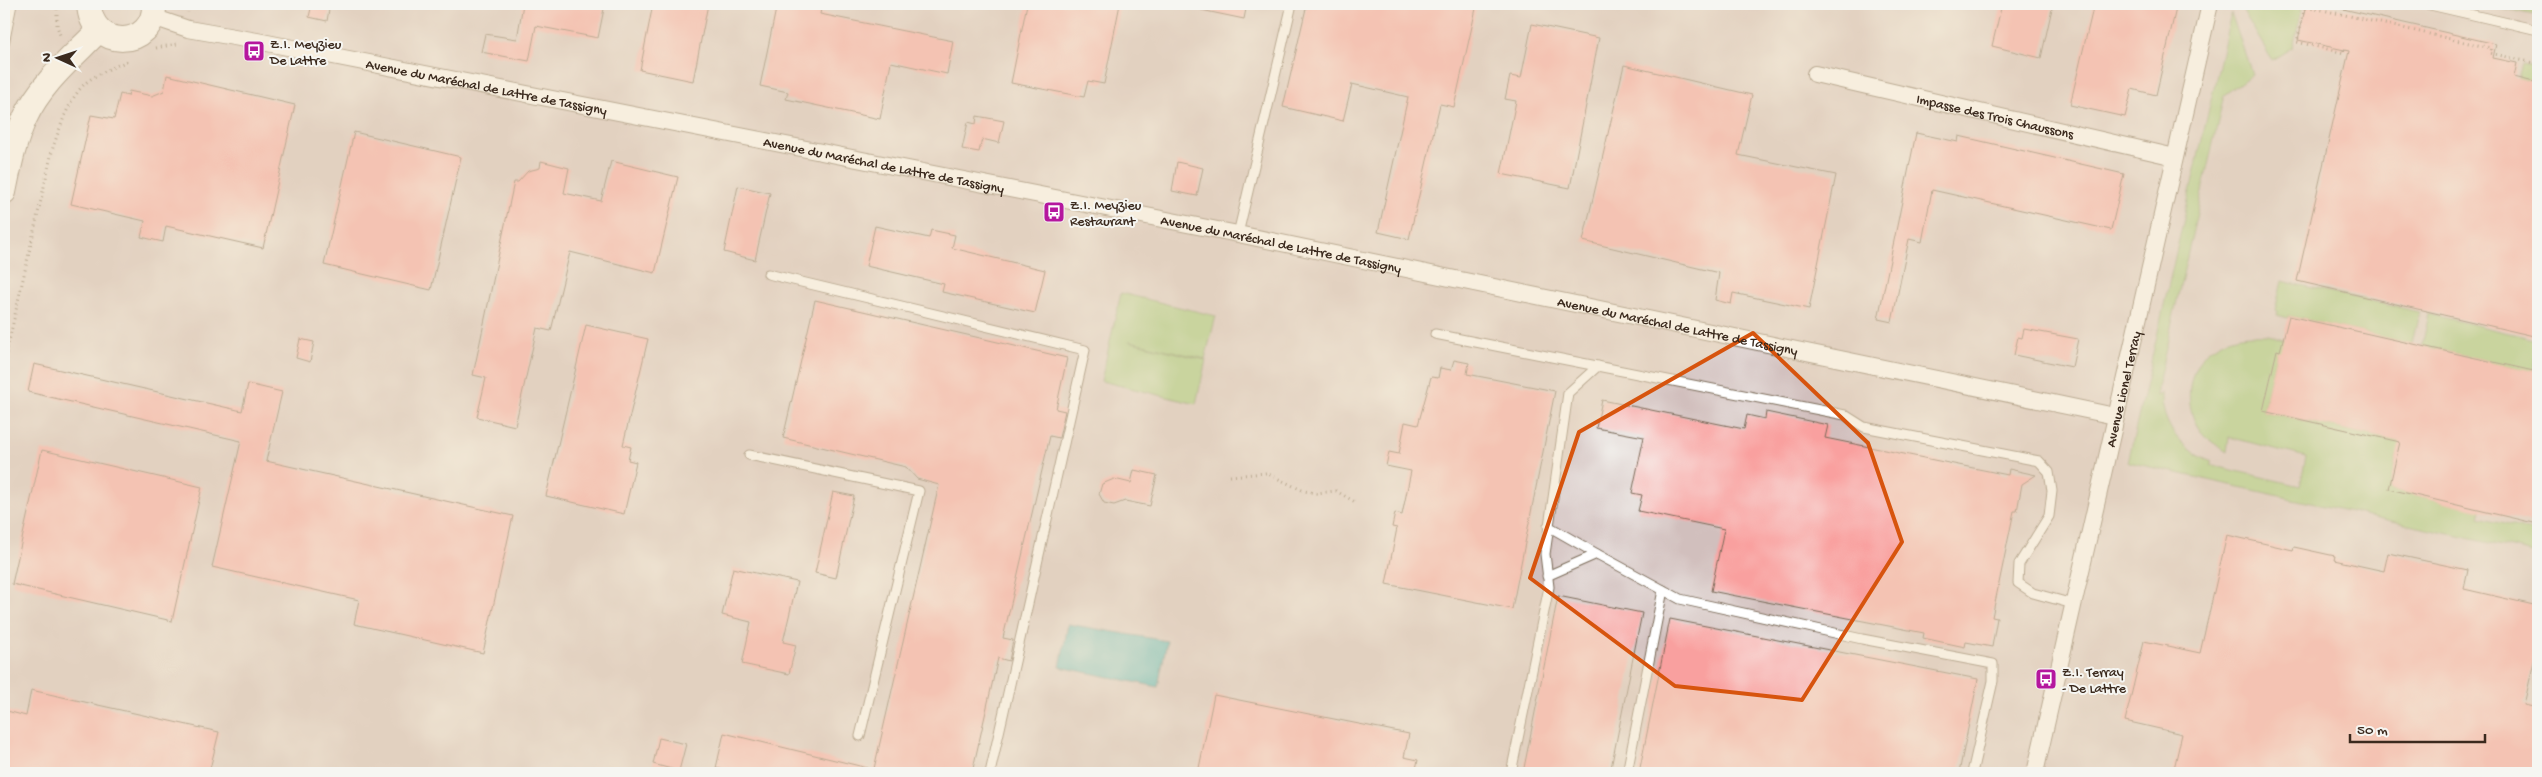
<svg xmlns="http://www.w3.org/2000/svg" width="2542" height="777" viewBox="0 0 2542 777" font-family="'Gochi Hand',sans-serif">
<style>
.industrial{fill:#d1bfbd}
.green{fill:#99c572;stroke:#6a7848}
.water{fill:#3daeb4;stroke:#3c6c69}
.building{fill:#f9a09f}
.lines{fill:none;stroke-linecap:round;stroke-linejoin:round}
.lane-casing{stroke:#7a6a58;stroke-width:11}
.street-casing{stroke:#7a6a58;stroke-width:18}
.secondary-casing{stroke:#7a6a58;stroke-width:26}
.path{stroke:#7a6a58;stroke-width:3;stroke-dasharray:1 4;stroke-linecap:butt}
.lane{stroke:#fff;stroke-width:9}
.street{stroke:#fff;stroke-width:16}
.secondary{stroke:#fff;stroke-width:24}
.marked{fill:none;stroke:#d7540e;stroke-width:4;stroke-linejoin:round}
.labels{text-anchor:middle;stroke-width:4;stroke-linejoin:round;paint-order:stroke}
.poi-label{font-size:14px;fill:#3b2a1e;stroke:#f6f6f2;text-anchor:start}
.street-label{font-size:14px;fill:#3b2a1e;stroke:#f6f6f2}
</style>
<rect width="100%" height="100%" fill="#f6f6f2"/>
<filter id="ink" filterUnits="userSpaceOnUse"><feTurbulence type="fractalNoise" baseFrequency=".02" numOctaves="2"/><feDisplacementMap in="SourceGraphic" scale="10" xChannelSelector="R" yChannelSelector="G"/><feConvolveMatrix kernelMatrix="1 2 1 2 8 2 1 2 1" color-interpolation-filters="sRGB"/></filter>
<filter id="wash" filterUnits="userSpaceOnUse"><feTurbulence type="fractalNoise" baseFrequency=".0096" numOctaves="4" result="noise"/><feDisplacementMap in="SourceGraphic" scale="20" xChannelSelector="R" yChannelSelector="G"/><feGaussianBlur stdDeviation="1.12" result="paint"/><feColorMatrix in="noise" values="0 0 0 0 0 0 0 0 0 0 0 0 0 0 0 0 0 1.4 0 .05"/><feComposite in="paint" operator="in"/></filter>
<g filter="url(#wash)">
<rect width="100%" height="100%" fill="#f0e0c3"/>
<rect class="industrial" x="4" y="4" width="2534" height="769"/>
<g class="green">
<path d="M2239,4H2282L2302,8L2293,47L2272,60Z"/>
<path d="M2485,4H2538V16Z"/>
<path d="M2231,13L2252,74L2224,95L2157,388V396L2162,393C2161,425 2182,451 2212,462L2211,465L2300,486L2306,457L2229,437L2227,452C2220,447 2211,442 2205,436C2180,412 2186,362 2216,345C2232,335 2250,334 2268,335L2464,385L2277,351L2263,411L2538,473V487L2397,455L2389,489L2481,510L2479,518L2538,532V554L2128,462Z"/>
<path d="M2522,63L2538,67V83L2518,78Z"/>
<path d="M2282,281L2419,312L2412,344L2289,316L2288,318L2277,315L2278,311L2275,310Z"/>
<path d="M1121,293L1216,316L1205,359L1129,341L1206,360L1196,404L1101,381Z"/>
<path d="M2429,314L2538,340L2532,371L2422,346Z"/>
</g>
<path class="water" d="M1068,624L1167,641L1158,687L1060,667Z"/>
<g id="blocks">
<g class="building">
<path d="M312,4H330L327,21L309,17Z"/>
<path d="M523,4H605L598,38L536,26L529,61L481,52L485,34L517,39Z"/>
<path d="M653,4H708L693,81L640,70Z"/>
<path d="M777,4H822L820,14L953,41L947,74L891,62L880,119L786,99L788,92L760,86Z"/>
<path d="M1027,4H1120L1104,84L1088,81L1084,97L1011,83Z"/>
<path d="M1202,4H1247L1244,19L1201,10Z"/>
<path d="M1307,4H1477L1454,107L1440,104L1409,239L1378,232L1408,97L1352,84L1343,121L1283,107Z"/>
<path d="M2002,4H2053L2041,58L1992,46Z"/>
<path d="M2094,4H2177L2156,95L2132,89L2125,117L2070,105Z"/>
<path d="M2306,4H2321L2496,44L2493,58L2517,63L2514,77L2538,83V337L2297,281L2349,51L2298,40Z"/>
<path d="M1532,24L1599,38L1570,188L1501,174L1516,101L1505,99L1510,76L1521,78Z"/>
<path d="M1624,65L1752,95L1738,155L1836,175L1809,309L1733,293L1731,304L1715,300L1719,273L1583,241Z"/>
<path d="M167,75L295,105L263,248L166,226L163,242L141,237L145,221L71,204L91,115L114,119L120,94L128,96L129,91L152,96L164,91Z"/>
<path d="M977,116L1004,121L999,143L982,139L979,152L962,149L968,122L976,124Z"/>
<path d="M354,132L461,157L431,290L324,265Z"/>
<path d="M1916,133L1958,142L1959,136L2124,174L2111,230L1932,190L1922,242L1909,239L1892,322L1878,319Z"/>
<path d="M541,161L569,168L564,193L601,201L611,161L678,177L655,273L570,252L551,331L537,328L515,426L477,417L486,378L473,375L514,182H518L528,171L540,168Z"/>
<path d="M1177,162L1203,168L1197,196L1172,191Z"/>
<path d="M738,186L770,193L755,260L724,252Z"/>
<path d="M875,226L929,238L931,230L955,235L952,248L1045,270L1035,313L942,292L944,284L866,266Z"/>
<path d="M815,300L1067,358L1056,409L1065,411L1059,438L1050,436L1003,638L1013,640L1009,661L998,658L972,773H873L939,485L917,479L906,467L783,438Z"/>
<path d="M2289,316L2538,372V524L2389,489L2400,442L2263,411L2277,350L2280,351Z"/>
<path d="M586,325L648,339L623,445L631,447L628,460L636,462L624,514L546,496Z"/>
<path d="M2024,329L2078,339L2072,367L2014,355L2018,337L2022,338Z"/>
<path d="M300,339L314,342L310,362L296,358Z"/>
<path d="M1454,360L1469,363L1467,374L1555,391L1512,609L1386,584L1397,528L1392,527L1395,513L1402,515L1411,471L1386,466L1389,452L1399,454L1405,422L1418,425L1431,377L1438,378L1440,368L1451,370Z"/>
<path d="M34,364L242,411L248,384L282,392L266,461L513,516L483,653L354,624L359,600L212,567L241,441L28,392Z"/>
<path d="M1602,400L1744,429L1747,415L1765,419L1766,412L1828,425L1825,438L2008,475L2009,469L2036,475L2022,484L2017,511H2014L1992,617L1997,618L1992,647L1966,642L1965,647L1923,638L1924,633L1711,591L1724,529L1638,511L1642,495L1632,493L1644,437L1596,428Z"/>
<path d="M42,450L202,487L172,621L12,584Z"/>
<path d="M1134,470L1157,475L1150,506L1125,501L1114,505L1104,503L1099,494L1102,484L1114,479L1131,483Z"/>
<path d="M833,492L854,496L836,578L815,573Z"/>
<path d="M2227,535L2293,550L2294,547L2335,556L2334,560L2384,571L2388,553L2468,570L2464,589L2538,606V644L2524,705L2538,708V773H2173L2182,734L2125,721L2144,641L2200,653Z"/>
<path d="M733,568L797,582L783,642L796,645L789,674L742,664L751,622L722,615Z"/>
<path d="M1558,596L1642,613L1610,773H1523Z"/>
<path d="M1670,619L1978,679L1959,773H1639Z"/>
<path d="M31,690L219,732L209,773H4V726L7,711L26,716Z"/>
<path d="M1214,695L1409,734L1404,757L1418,760L1415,773H1198Z"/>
<path d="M724,733L868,768L867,773H737L716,768Z"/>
<path d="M659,738L686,744L679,771L653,764Z"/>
</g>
</g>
</g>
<g filter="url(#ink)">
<use href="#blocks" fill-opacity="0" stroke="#7a6a58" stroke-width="1"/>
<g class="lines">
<g class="lane-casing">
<g id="lane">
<path d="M2426,4L2538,30"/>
<path d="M4,44L12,4"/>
<path d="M1238,234L1292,4"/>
<path d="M768,274L1085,350L990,773"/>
<path d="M1435,334L1845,415L1864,427L2039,461L2049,472L2052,491L2049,516L2019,564L2018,583L2033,593L2073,604"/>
<path d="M749,455L919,491L860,736"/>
<path d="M1597,554L1680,599L1862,639L1993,664V681L1972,773"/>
<path d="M1547,576L1597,554L1548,526"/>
<path d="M1511,773L1549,587L1545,554L1568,393L1598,366"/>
<path d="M1627,773L1663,590"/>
</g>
</g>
<g class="street-casing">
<g id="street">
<path id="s1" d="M153,17L188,29L257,41L1238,234L2115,416"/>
<path id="s2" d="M1815,74L2175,157"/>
<path id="s3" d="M2035,773L2210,4"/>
</g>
</g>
<g class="secondary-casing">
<g id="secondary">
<path d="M89,4C91,52 156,49 154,4"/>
<path d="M4,192C9,168 14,141 25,118C41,83 73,57 99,30"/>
</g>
</g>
<g class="path">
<path d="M57,4V26L61,38"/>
<path d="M185,4L188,7V13"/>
<path d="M156,48L177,44"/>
<path d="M2344,50V53L2297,42L2305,6L2491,48L2490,53L2538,64"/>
<path d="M4,363L53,147C62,123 71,90 94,77C106,70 118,65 130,60"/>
<path d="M1230,476L1266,473L1304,491L1316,493L1336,491L1355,502"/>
</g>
<use href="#lane" class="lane"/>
<use href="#street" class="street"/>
<use href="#secondary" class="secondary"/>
</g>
</g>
<path d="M0 0H2542V777H0ZM1753,333L1868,443L1902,542L1802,700L1675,686L1530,578L1579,432Z" fill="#f0e0c3" fill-opacity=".55" fill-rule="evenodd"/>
<path class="marked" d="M1753,333L1868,443L1902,542L1802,700L1675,686L1530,578L1579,432Z"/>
<defs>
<g id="bus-square" transform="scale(1.125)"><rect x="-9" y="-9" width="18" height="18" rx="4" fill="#b5179e" stroke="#f6f6f2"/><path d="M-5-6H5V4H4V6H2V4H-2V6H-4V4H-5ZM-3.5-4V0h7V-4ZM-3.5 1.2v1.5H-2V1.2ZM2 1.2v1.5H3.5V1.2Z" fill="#fff"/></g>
</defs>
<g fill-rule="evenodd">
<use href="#bus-square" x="254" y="51"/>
<use href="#bus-square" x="1054" y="212"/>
<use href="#bus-square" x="2046" y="679"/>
</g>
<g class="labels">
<g class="poi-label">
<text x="270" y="48">Z.I. Meyzieu<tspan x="270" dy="16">De Lattre</tspan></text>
<text x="1070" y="209">Z.I. Meyzieu<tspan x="1070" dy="16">Restaurant</tspan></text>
<text x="2062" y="676">Z.I. Terray<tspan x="2062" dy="16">- De Lattre</tspan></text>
</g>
<g class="street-label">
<text dy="5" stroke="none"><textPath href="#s1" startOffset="341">Avenue du Maréchal de Lattre de Tassigny</textPath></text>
<text dy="5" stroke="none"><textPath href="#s2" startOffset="185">Impasse des Trois Chaussons</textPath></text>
<text dy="5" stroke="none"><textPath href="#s1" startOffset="746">Avenue du Maréchal de Lattre de Tassigny</textPath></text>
<text dy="5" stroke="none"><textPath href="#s1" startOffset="1151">Avenue du Maréchal de Lattre de Tassigny</textPath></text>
<text dy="5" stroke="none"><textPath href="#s1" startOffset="1556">Avenue du Maréchal de Lattre de Tassigny</textPath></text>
<text dy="5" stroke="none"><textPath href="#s3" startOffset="394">Avenue Lionel Terray</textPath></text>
</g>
</g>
<rect width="2542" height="777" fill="none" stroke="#f6f6f2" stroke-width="20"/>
<g transform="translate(58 58) rotate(273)" stroke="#f6f6f2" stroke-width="4" paint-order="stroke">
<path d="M0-4L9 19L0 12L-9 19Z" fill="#3b2a1e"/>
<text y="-8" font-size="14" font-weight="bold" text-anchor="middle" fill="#3b2a1e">N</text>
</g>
<path d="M2350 734v8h135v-8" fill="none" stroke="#3b2a1e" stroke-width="2.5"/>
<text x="2357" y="734" font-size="15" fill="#3b2a1e" stroke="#f6f6f2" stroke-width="4" paint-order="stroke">50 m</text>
</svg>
